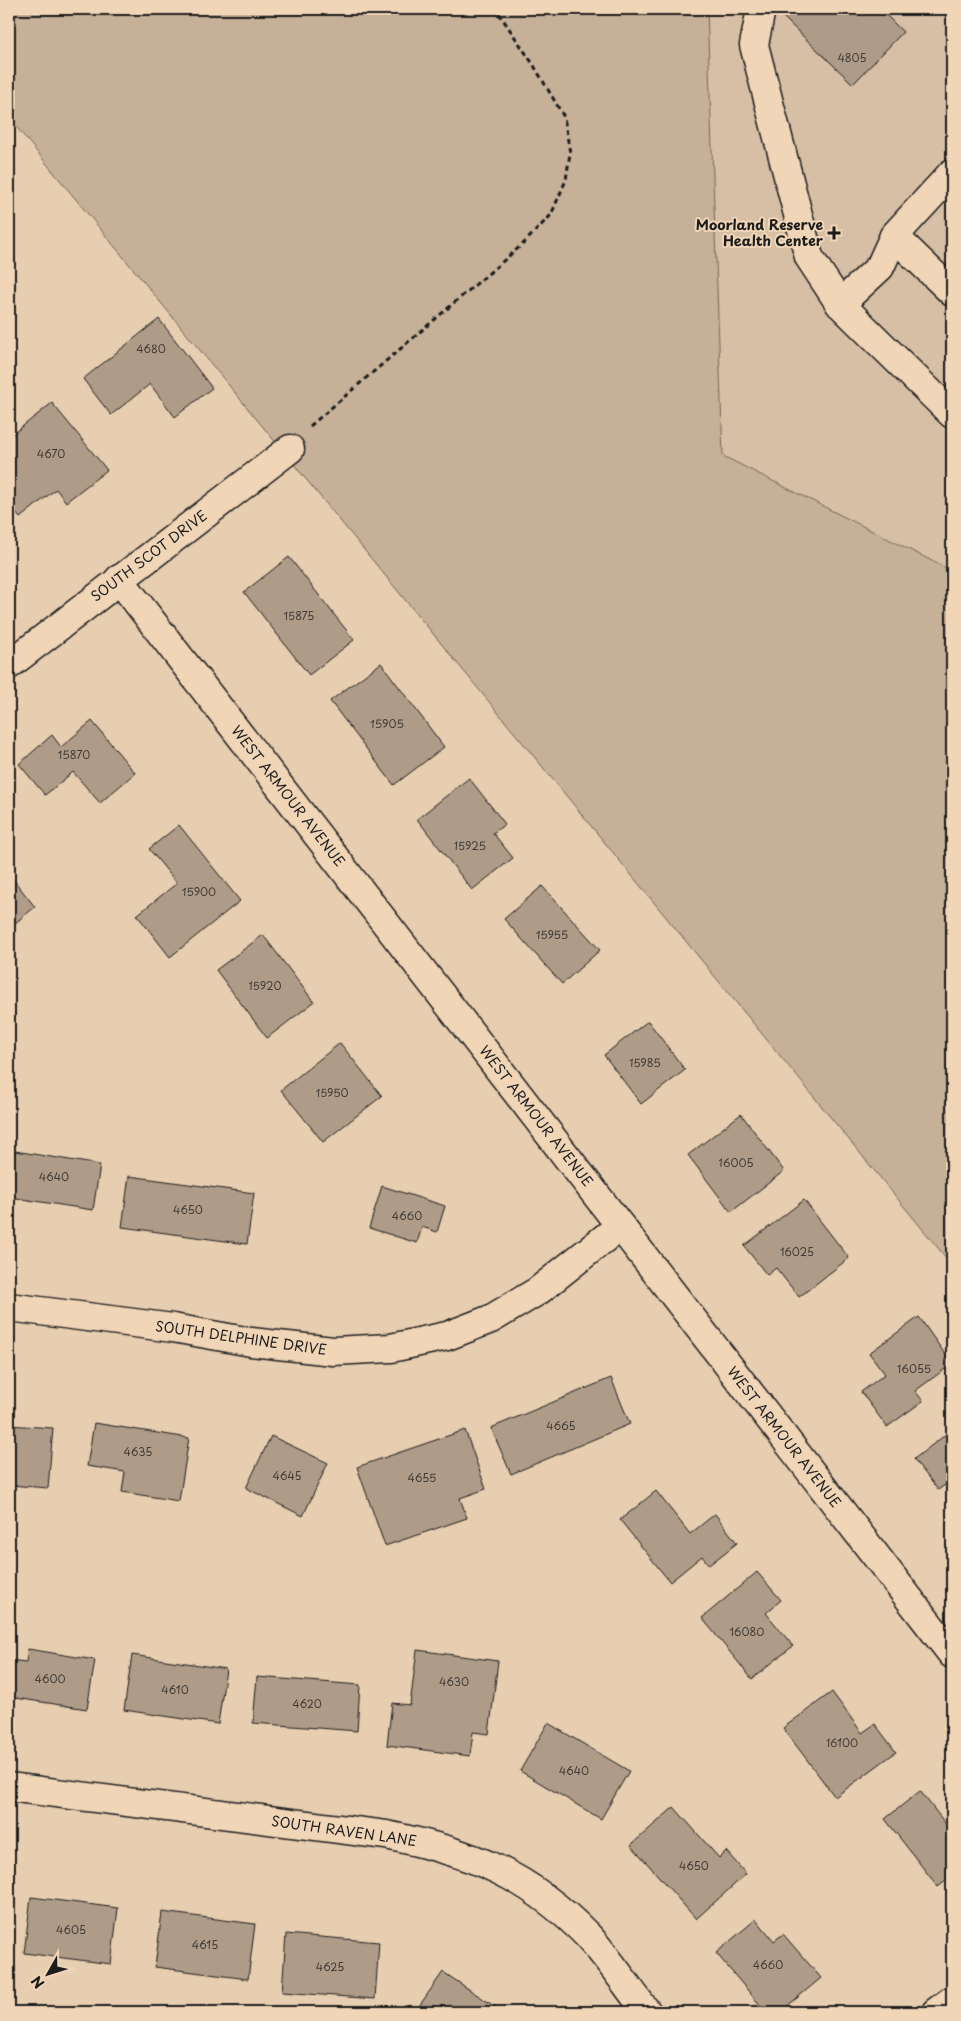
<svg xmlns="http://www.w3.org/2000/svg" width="961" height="2021" viewBox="0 0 961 2021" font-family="'Playpen Sans',sans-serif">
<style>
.built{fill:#d7bfa5}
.green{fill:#c6b098;stroke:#71665a}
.building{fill:#af9c88;stroke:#1c1c1c}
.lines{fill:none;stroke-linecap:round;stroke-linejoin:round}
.minor-casing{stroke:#1c1c1c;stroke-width:31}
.path{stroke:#1c1c1c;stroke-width:3;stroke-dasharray:5 4;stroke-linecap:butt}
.minor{stroke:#f0d5b7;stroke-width:28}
.poi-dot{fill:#1c1c1c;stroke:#f0d5b7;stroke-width:2}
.labels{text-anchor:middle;stroke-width:4;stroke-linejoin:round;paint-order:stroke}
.number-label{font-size:11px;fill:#413c37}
.poi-label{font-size:14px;font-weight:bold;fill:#1c1c1c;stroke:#f0d5b7;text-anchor:end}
.street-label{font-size:14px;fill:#1c1c1c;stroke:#f0d5b7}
</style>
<rect width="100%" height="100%" fill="#e8ceb1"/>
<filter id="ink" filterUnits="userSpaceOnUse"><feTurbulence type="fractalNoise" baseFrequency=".02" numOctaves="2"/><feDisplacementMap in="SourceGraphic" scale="10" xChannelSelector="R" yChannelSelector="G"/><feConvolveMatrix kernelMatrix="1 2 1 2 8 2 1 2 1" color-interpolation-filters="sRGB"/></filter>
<g filter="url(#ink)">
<path class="built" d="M707,9H952V571L723,456Z"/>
<path class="green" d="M9,9H707L723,456L952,571V1265L9,118Z"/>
<g class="building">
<path d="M790,9H880L903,32L853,84L783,17Z"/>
<path d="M159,319L212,388L175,417L150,384L111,415L83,379Z"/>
<path d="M52,403L107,470L66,502L56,489L20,518L9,505V437Z"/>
<path d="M289,557L354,640L309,675L244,592Z"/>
<path d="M381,663L444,747L394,785L330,701Z"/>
<path d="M92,721L135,773L100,803L73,772L45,795L19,764L52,735L61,747Z"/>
<path d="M469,778L505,824L493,833L513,858L472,890L417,819Z"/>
<path d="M179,825L240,901L170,957L137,915L177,883L149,849Z"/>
<path d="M9,874L35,907L9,928Z"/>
<path d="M542,886L600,950L562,984L504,919Z"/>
<path d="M263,935L314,1002L267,1038L216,970Z"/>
<path d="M648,1021L685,1070L641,1104L604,1055Z"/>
<path d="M340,1043L382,1096L323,1142L281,1090Z"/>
<path d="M741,1114L784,1171L731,1212L688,1155Z"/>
<path d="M15,1151L100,1165L93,1210L9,1197Z"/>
<path d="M129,1176L254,1193L247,1244L122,1227Z"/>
<path d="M382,1186L445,1206L437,1232L422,1227L417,1243L369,1228Z"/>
<path d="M804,1200L849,1258L799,1297L776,1268L767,1275L744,1246Z"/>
<path d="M919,1317L952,1364L915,1391L923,1401L887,1427L861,1392L885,1374L869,1353Z"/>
<path d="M611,1378L630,1424L511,1474L491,1428Z"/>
<path d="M94,1423L189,1438L179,1501L122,1492L125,1472L87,1466Z"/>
<path d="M9,1425L53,1428L48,1488L9,1485L11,1447H9Z"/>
<path d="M465,1430L486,1489L460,1498L467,1518L385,1546L357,1467Z"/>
<path d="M949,1432L952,1436V1480L938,1490L914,1459Z"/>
<path d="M271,1436L328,1463L303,1516L246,1488Z"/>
<path d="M656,1491L690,1534L715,1514L737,1543L709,1565L702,1556L670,1582L620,1520Z"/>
<path d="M757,1572L781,1600L766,1613L793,1646L752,1679L702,1618Z"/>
<path d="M28,1649L95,1660L87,1709L9,1697V1660L26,1662Z"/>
<path d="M417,1650L498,1661L489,1734L473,1732L470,1756L387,1745L392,1703L410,1705Z"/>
<path d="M132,1655L226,1669L218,1724L124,1710Z"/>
<path d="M257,1677L360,1685L357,1731L253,1723Z"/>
<path d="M832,1692L862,1733L875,1724L896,1752L835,1797L783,1728Z"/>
<path d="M548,1723L629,1771L601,1819L520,1771Z"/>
<path d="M920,1791L952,1832V1876L938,1887L885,1819Z"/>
<path d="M674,1807L719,1858L726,1851L746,1874L696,1919L631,1845Z"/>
<path d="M31,1897L118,1908L111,1964L24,1953Z"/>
<path d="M162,1912L255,1924L248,1979L155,1967Z"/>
<path d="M756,1919L774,1941L783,1934L821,1978L780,2012H766L716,1953Z"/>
<path d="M286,1934L379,1942L375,1999L282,1992Z"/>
<path d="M443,1972L503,2012H415Z"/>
</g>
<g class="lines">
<g class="minor-casing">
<g id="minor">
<path d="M761,9L754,45L809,257L840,304"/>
<path d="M952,173L894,236L880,267L840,304L952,414"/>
<path d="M894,236L952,292"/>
<path d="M119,579L952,1654"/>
<path d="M9,665L290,449"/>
<path d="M9,1307L173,1328L251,1342L333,1351L391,1348L447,1336L491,1319L538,1291L620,1226"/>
<path d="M9,1787L386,1835C470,1852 528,1874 589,1937C610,1960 628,1988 647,2012"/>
<path d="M936,2012L952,2000"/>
</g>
</g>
<path class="path" d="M310,426L523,244L551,215L566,180L570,153L564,117L533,64L496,9"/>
<use href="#minor" class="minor"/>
</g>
</g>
<path class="poi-dot" d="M831.5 225.5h5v5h5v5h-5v5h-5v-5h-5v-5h5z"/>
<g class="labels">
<g class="number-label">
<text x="852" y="62">4805</text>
<text x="151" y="353">4680</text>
<text x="51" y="458">4670</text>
<text x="299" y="620">15875</text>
<text x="387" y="728">15905</text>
<text x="74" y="759">15870</text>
<text x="470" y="850">15925</text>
<text x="199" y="896">15900</text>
<text x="552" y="939">15955</text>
<text x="265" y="990">15920</text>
<text x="645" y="1067">15985</text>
<text x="332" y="1097">15950</text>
<text x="736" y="1167">16005</text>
<text x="54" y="1181">4640</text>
<text x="188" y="1214">4650</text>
<text x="407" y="1220">4660</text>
<text x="797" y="1256">16025</text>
<text x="914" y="1373">16055</text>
<text x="561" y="1430">4665</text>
<text x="138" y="1456">4635</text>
<text x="287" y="1480">4645</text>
<text x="422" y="1482">4655</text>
<text x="747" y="1636">16080</text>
<text x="50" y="1683">4600</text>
<text x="454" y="1686">4630</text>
<text x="175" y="1694">4610</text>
<text x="307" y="1708">4620</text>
<text x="842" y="1747">16100</text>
<text x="574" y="1775">4640</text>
<text x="694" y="1870">4650</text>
<text x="71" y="1934">4605</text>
<text x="205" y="1949">4615</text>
<text x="768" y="1969">4660</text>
<text x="330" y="1971">4625</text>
</g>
<g class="poi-label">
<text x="823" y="230">Moorland Reserve<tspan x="823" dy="16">Health Center</tspan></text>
</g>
<g class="street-label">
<text transform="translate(149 556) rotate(-37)" y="5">SOUTH SCOT DRIVE</text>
<text transform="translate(288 796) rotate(52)" y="5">WEST ARMOUR AVENUE</text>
<text transform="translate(536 1116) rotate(52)" y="5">WEST ARMOUR AVENUE</text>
<text transform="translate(241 1338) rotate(8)" y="5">SOUTH DELPHINE DRIVE</text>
<text transform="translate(784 1437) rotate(52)" y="5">WEST ARMOUR AVENUE</text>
<text transform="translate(344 1831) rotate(8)" y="5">SOUTH RAVEN LANE</text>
</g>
</g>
<rect width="961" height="2021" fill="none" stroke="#f0d5b7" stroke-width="30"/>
<rect x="15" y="15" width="931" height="1991" fill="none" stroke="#1c1c1c" stroke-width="2" filter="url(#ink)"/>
<g transform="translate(48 1974) rotate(231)" stroke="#f0d5b7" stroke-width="4" paint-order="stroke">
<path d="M0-4L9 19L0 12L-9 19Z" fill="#1c1c1c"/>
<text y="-8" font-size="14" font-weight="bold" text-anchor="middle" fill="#1c1c1c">N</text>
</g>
</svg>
